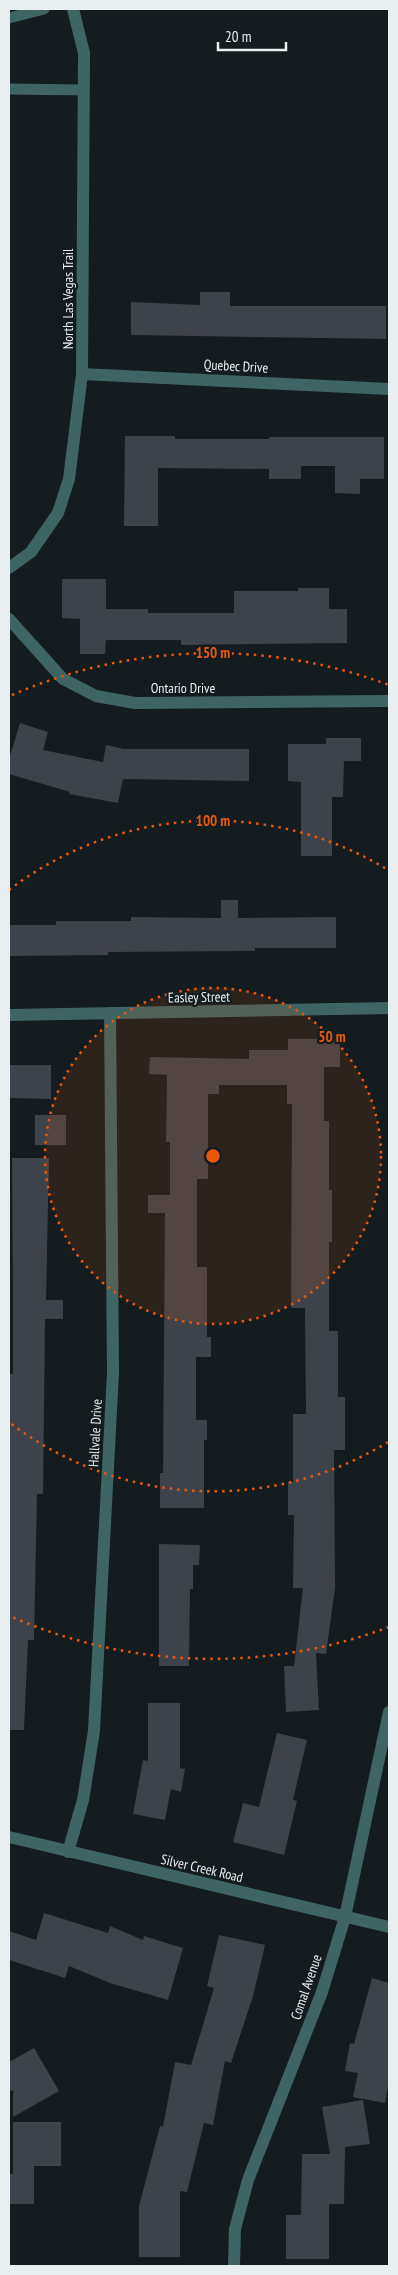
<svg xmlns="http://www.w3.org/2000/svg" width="398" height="2275" viewBox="0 0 398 2275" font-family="'PT Sans Narrow',sans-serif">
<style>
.building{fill:#3e424a}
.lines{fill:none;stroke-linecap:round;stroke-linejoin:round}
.service{stroke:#3f6464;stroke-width:11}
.minor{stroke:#3f6464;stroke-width:12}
.tertiary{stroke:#3f6464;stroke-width:12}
.ring{fill:none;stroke:#e8590c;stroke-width:2.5;stroke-dasharray:2.5 5}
.labels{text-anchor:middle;stroke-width:4.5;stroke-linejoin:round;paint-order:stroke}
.street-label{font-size:14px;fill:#e9eef1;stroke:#141c20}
.centre{fill:#e8590c;stroke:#141c20;stroke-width:2.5}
.ring-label{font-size:15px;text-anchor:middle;font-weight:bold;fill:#e8590c;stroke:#141c20;stroke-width:4.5;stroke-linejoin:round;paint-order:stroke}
</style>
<rect width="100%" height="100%" fill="#141c20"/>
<g class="building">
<path d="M200,292H230V306H386V339L131,335V302L200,305Z"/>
<path d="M125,436H175V439H269V437H384V479H360V494L335,493V466H301V479H269V469L158,468V526H124Z"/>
<path d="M62,579H106V609H148V613H234V591H298V588H329V609H347V643L181,645V640H106L105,654H80V619L62,618Z"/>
<path d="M20,723L48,732L43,750L103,762L106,745L124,749H249V781L123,779L118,803L69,794L70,792L9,774V759Z"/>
<path d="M326,738H361V761H344L343,797H332V856H301V782L288,781V744H326Z"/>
<path d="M221,900H238V918L336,917V948H255V951L108,952V955L9,956V925H56V921H131V917L221,918Z"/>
<path d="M288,1039H340V1067H324V1121H329V1190H332V1242H329V1331H338V1397H345V1450H334L335,1588L326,1654L316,1653L319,1710L286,1712L284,1666H294L303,1588H293L294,1515H288V1482H293V1414H306L305,1308H291L292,1104H287V1085H219V1094H208V1179H197V1267H207V1337H211V1357H196V1420H207V1440H204V1508H160V1473H163L165,1213H148V1195H170V1142H166L167,1075L149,1074L150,1057L249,1059V1050H288Z"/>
<path d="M9,1065H51V1099L9,1098Z"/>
<rect x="35" y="1115" width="31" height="30"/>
<path d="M12,1158H49L46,1300H63V1319H45L43,1494H37L34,1640H28L24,1730H9V1374H13V1300Z"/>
<path d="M159,1544L200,1545L199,1565H193V1589H190L189,1666H159Z"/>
<path d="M148,1703H180V1768L185,1769L181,1792L171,1789L165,1820L133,1814L143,1760L148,1761Z"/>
<path d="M277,1733L307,1740L293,1800L297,1801L284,1855L233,1842L243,1803L259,1807Z"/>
<path d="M44,1913L108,1933L110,1926L143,1940L144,1936L183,1948L168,2000L110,1983L69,1966L65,1978L9,1960V1931L36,1940Z"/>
<path d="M219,1935L265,1945L253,1996L231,2063L225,2061L213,2125L204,2123L187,2192L180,2191V2257H139V2206L160,2126L163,2127L175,2062L191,2065L214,1988L207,1986Z"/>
<path d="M372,1978L389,1983V2081L385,2103L353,2097L358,2073L345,2071L350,2043L354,2044Z"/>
<path d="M34,2048L59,2091L13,2117V2090L9,2092V2062Z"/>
<path d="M363,2100L370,2144L345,2147L344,2204H329V2259H286V2215H301L302,2154H330L322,2107Z"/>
<path d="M13,2122H61V2166H34V2204H9V2174H13Z"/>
</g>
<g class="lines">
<g class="service">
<path d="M9,18L44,9"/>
<path d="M9,89L84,90"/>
</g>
<g class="minor">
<path d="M82,374L389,389"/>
<path d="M9,619L63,679L96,696L135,703L389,701"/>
<path d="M9,1015L389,1008"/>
<path d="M68,1852L83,1800L94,1731L113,1373L110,1013"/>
<path d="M234,2266L235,2229L248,2180L322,1992L345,1917L389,1712"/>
</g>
<g class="tertiary">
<path d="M9,568L31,552L58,513L69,479L82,374L84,53L73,9"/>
<path d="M9,1837L389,1927"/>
</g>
</g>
<circle cx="213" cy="1156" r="168" fill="#e8590c" fill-opacity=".12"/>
<g class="ring">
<circle cx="213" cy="1156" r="168"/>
<path d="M388 1442A335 335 0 0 1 9 1422M9 890A335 335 0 0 1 388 870"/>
<path d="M389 1627A503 503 0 0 1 12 1617M12 695A503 503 0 0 1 389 685"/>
</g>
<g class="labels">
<g class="street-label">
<text transform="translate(68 299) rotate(-90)" y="5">North Las Vegas Trail</text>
<text transform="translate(236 366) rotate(3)" y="5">Quebec Drive</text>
<text x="183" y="693">Ontario Drive</text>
<text transform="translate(199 997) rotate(-1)" y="5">Easley Street</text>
<text transform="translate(95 1433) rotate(-87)" y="5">Hallvale Drive</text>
<text transform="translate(202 1868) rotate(13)" y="5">Silver Creek Road</text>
<text transform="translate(306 1987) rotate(-71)" y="5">Comal Avenue</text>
</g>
</g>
<circle cx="213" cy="1156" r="8" class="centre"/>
<g class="ring-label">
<text x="213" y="658">150 m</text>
<text x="213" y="826">100 m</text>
<text x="332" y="1042">50 m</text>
</g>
<rect width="398" height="2275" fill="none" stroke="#e9eef1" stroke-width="20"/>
<path d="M218 42v8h68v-8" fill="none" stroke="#e9eef1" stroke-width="2.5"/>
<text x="225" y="42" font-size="15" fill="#e9eef1" stroke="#141c20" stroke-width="4" paint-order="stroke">20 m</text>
</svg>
